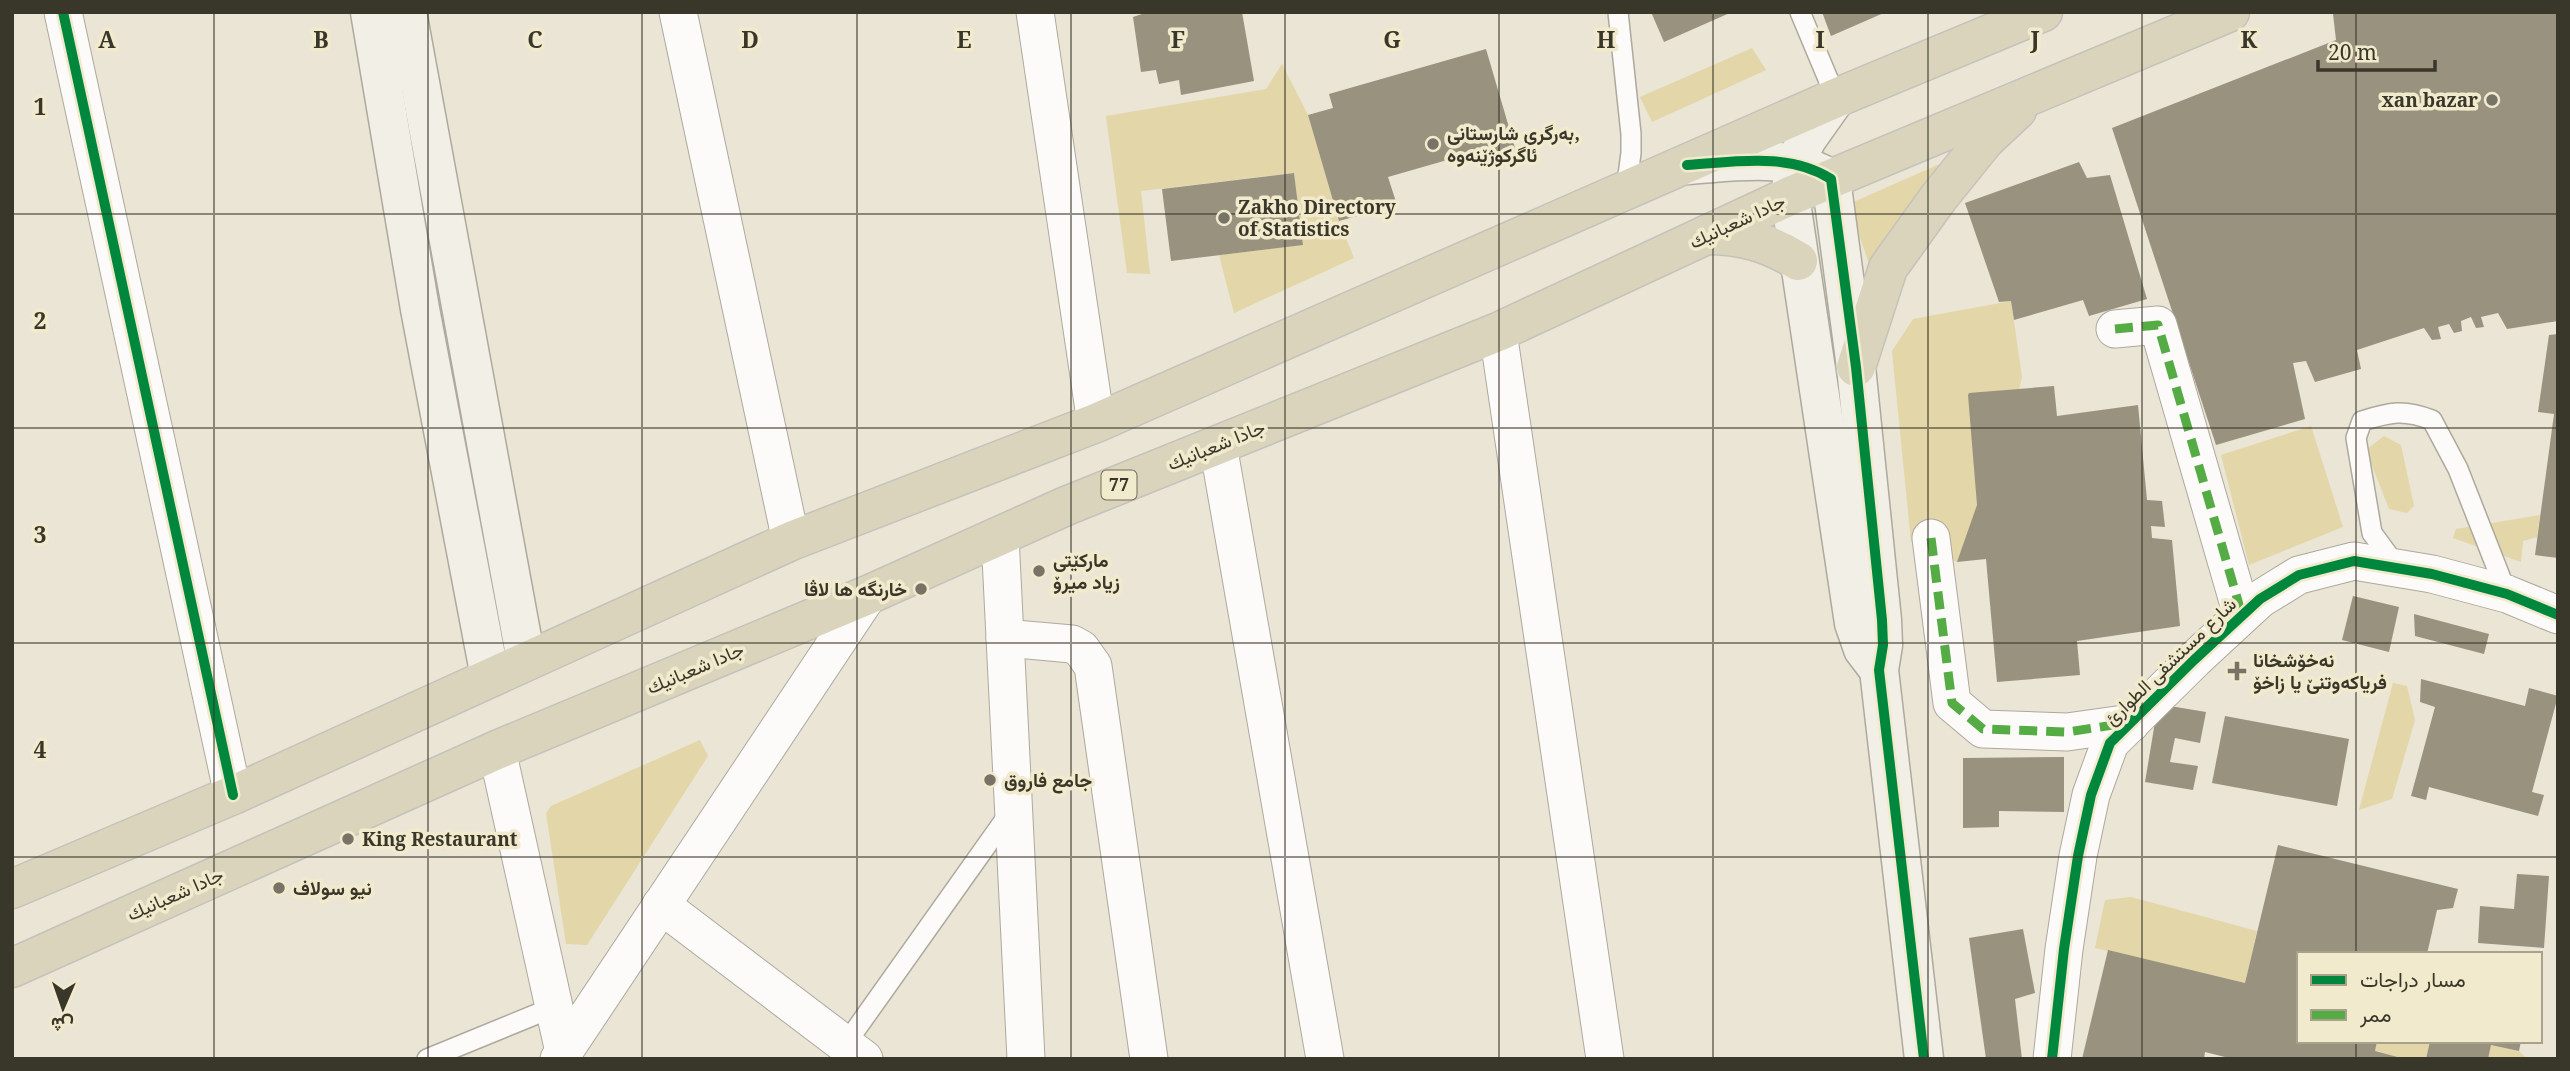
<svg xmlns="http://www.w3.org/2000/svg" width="2570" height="1071" viewBox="0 0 2570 1071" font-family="'Noto Serif',Vazirmatn,serif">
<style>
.green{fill:#e3d6a8}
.building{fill:#98927f}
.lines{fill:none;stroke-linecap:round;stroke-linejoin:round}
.lane-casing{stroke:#ada99d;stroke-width:22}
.street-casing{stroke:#ada99d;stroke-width:39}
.secondary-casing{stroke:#ada99d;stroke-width:41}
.highway-casing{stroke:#c5c2ba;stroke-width:41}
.lane{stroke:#fcfbf9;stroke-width:19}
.street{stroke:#fcfbf9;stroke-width:37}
.secondary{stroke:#f2efe7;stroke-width:38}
.highway{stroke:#dad4bd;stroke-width:38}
.quiet{stroke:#55ac44;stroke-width:9;stroke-dasharray:18 9;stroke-linecap:butt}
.cycleway-casing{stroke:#f2eacd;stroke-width:15}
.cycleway{stroke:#00873e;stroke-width:10}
.grid{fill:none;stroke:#39362a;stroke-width:2;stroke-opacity:0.55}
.poi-dot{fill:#777366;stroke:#f2eacd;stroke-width:2.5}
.labels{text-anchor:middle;stroke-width:7;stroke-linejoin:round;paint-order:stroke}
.shield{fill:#f2eacd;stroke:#706c5b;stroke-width:2}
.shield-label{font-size:18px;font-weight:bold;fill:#39362a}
.poi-label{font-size:19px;font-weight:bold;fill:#39362a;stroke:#f2eacd;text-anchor:start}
.street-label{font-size:19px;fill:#39362a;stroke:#f2eacd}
.grid-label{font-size:23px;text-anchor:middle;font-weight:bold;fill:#39362a;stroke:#f2eacd;stroke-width:7;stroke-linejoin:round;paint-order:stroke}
</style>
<rect width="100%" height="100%" fill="#eae5d5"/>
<g class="green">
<path d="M1752,48L1766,70L1652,122L1640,97Z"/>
<path d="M1282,64L1308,115L1339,221L1354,258L1234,313L1219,255L1303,245L1294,173L1141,191L1150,274L1127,273L1106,116L1266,89Z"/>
<path d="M1942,163L1870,267L1849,204Z"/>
<path d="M2011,301L2022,377L2019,389L1969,394L1979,504L1957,562L1911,542L1892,351L1913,319Z"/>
<path d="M2311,426L2343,527L2249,565L2221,455Z"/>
<path d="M2384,436L2401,445L2414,506L2407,513L2389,509L2366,450Z"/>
<path d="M2540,515L2537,537L2523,541L2521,562L2453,538L2456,529Z"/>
<path d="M2393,683L2407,686L2415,720L2392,799L2359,810Z"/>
<path d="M700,740L708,756L587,945L566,944L546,813L551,806Z"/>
<path d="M2131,897L2257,931L2245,983L2095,948L2105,900Z"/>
<path d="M2377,1041H2430L2426,1059H2404L2375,1051Z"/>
<path d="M2491,1045L2519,1051L2527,1059H2488Z"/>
</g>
<g class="building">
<path d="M1148,12H1242L1254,81L1181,95L1179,80L1159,84L1156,70L1141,72L1133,17Z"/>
<path d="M1651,12H1732L1664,42Z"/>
<path d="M1822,12H1886L1831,36Z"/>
<path d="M2341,12H2558V321L2507,329L2498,313L2481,317L2484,327L2476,328L2471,317L2461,321L2462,331L2454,333L2449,324L2438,327L2441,339L2432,340L2424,328L2357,350L2361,369L2315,382L2306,361L2293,363L2305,419L2216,445L2112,128L2336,40L2333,14Z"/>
<path d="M1486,49L1518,158L1485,167L1475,152L1388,177L1397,205L1339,221L1308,115L1333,108L1329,94Z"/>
<path d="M2079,162L2087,178L2110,175L2147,299L2089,316L2083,300L2014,320L2011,301L1999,302L1965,203Z"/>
<path d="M1294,173L1303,245L1171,261L1162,189Z"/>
<path d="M2558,334V558L2535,555L2554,414L2538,412L2549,335Z"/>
<path d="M2054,386L2057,416L2138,405L2147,500L2162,501L2165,527L2151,526L2152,538L2172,540L2180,626L2077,641L2080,675L1997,682L1986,559L1957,562L1977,505L1968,395L1969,393Z"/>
<path d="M2353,596L2399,607L2389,652L2342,640Z"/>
<path d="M2414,614L2489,634L2484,654L2415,636Z"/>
<path d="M2421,679L2525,706L2529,688L2558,696L2532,792L2544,795L2538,816L2429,787L2426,800L2411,796L2435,707L2420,702Z"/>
<path d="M2158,704L2206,712L2200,743L2175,738L2170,762L2198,766L2193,790L2145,782Z"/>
<path d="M2225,716L2349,739L2337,806L2212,783Z"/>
<path d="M2064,757V812L1999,811V827L1963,828V758Z"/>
<path d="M2278,845L2458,889L2453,908L2437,910L2427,954H2299V1041H2377L2375,1051L2405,1059H2233L2205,1052L2204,1059H2082L2108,950L2245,983Z"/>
<path d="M2517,874L2549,876L2544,948L2478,943L2480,906L2514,909Z"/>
<path d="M2023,929L2035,993L2015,999L2022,1059H1986L1969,938Z"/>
<path d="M2430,1041H2521L2519,1051L2491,1045L2488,1059H2426Z"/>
</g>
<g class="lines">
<g class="lane-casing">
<g id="lane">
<path d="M1618,12L1631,134V153L1626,190"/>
<path d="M1800,12L1836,98"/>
<path d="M2397,567L2372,533L2356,438L2362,421C2390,412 2404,409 2432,420L2458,469L2507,594"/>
<path d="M842,1049L1011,811"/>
<path d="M427,1059L554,1007"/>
</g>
</g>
<g class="street-casing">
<g id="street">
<path d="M63,12L233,795"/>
<path d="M678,12L791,541"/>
<path d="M1035,12L1096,423"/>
<path d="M2115,329L2158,325L2242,615"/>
<path d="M1498,332L1605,1059"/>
<path d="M1218,445L1325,1059"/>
<path d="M1000,537L1026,1059"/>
<path d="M1931,538L1952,703L1983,729L2067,732L2131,723"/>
<path d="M1005,638L1072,644L1081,649L1093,666L1149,1059"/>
<path d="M497,750L564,1052"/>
<path d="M661,905L864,1059"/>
<path d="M559,1059L868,595"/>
<path d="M2052,1059L2064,949L2078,856L2091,795L2110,743L2194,660L2260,599L2299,575L2354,561L2432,574L2507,594L2558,615"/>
</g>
</g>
<g class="secondary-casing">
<g id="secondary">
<path d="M370,12L420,309L490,677"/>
<path d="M407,12L526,660"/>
<path d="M1836,98L1807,139L1795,163L1790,196L1854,623L1863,649L1879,670"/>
<path d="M1687,165C1735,162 1789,152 1831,179L1856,367L1882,620L1883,645L1879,670L1924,1059"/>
</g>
</g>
<g class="highway-casing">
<g id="highway">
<path d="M1706,235C1741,235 1768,242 1798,261"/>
<path d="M1856,367L1888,268L1939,197L1985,140L2017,110"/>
<path d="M12,889L233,795L791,541L1096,423L1836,98L2043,12"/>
<path d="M12,968L497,750L868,595L1066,506L1498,332L1790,196L2230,12"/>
</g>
</g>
<use href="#lane" class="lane"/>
<use href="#street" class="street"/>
<use href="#secondary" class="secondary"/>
<use href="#highway" class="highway"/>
<g class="quiet">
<path d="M2115,329L2158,325L2242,615"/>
<path d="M1931,538L1952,703L1983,729L2067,732L2127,723"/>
</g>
<g class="cycleway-casing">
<g id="cycleway">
<path d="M63,12L233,795"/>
<path d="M1687,165C1735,162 1789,152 1831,179L1856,367L1882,620L1883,645L1879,670L1924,1059"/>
<path d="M2052,1059L2064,949L2078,856L2091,795L2110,743L2194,660L2260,599L2299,575L2354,561L2432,574L2507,594L2558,615"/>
</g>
</g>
<use href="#cycleway" class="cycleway"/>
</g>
<path class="grid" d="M214,12V1059M428,12V1059M642,12V1059M857,12V1059M1071,12V1059M1285,12V1059M1499,12V1059M1713,12V1059M1928,12V1059M2142,12V1059M2356,12V954M12,214H2558M12,428H2558M12,643H2558M12,857H2558M2356,1041V1059"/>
<g class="poi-dot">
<circle cx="2492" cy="100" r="7"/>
<circle cx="1433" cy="144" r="7"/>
<circle cx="1224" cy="218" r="7"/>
<circle cx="1039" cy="571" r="7"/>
<circle cx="921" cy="589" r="7"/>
<path d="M2233.5 660.5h7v7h7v7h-7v7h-7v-7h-7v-7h7z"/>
<circle cx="990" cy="780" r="7"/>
<circle cx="348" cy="839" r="7"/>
<circle cx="279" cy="888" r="7"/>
</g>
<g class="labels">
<rect class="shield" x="1101.5" y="470.5" width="35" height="29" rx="5"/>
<g class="shield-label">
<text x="1119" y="491">77</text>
</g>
<g class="poi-label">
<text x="2478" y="107" text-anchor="end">xan bazar</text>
<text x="1447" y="140">بەرگری شارستانی,<tspan x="1447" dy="22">ئاگرکوژێنەوە</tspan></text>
<text x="1238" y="214">Zakho Directory<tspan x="1238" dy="22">of Statistics</tspan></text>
<text x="1053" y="567">مارکێتی<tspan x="1053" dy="22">زیاد میرۆ</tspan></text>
<text x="907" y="596" text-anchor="end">خارنگه ها لاڤا</text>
<text x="2253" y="667">نه‌خۆشخانا<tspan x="2253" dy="22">فرياكه‌وتنێ يا زاخۆ</tspan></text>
<text x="1004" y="787">جامع فاروق</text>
<text x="362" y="846">King Restaurant</text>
<text x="293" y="895">نيو سولاف</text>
</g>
<g class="street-label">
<text transform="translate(1737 221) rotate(-25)" y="7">جادا شعبانيك</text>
<text transform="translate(1216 445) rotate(-22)" y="7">جادا شعبانيك</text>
<text transform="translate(2170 661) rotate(-44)" y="7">شارع مستشفى الطوارئ</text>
<text transform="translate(695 668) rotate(-23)" y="7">جادا شعبانيك</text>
<text transform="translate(175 894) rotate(-24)" y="7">جادا شعبانيك</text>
</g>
</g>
<g class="grid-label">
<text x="107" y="48">A</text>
<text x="321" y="48">B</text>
<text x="535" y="48">C</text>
<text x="750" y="48">D</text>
<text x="964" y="48">E</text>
<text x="1178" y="48">F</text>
<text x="1392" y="48">G</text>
<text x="1606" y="48">H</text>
<text x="1820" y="48">I</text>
<text x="2035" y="48">J</text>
<text x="2249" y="48">K</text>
<text x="40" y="115">1</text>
<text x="40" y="329">2</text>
<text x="40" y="543">3</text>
<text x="40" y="758">4</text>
</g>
<rect width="2570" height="1071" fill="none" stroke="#39362a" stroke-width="28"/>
<rect x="2297" y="952" width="245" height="91" fill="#f2eacd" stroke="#a8a28c" stroke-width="2"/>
<rect x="2311" y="975" width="35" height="10" fill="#00873e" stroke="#a8a28c" stroke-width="2"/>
<text x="2360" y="987" font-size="21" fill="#39362a">مسار دراجات</text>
<rect x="2311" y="1010" width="35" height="10" fill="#55ac44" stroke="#a8a28c" stroke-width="2"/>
<text x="2360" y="1022" font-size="21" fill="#39362a">ممر</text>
<g transform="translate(63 1008) rotate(182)" stroke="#f2eacd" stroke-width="5" paint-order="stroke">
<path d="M0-5L12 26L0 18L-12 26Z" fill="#39362a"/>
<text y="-10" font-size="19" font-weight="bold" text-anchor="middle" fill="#39362a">ش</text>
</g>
<path d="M2318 60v10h117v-10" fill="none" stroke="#39362a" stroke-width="3.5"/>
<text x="2328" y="60" font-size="21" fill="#39362a" stroke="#f2eacd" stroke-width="5" paint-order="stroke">20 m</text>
</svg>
